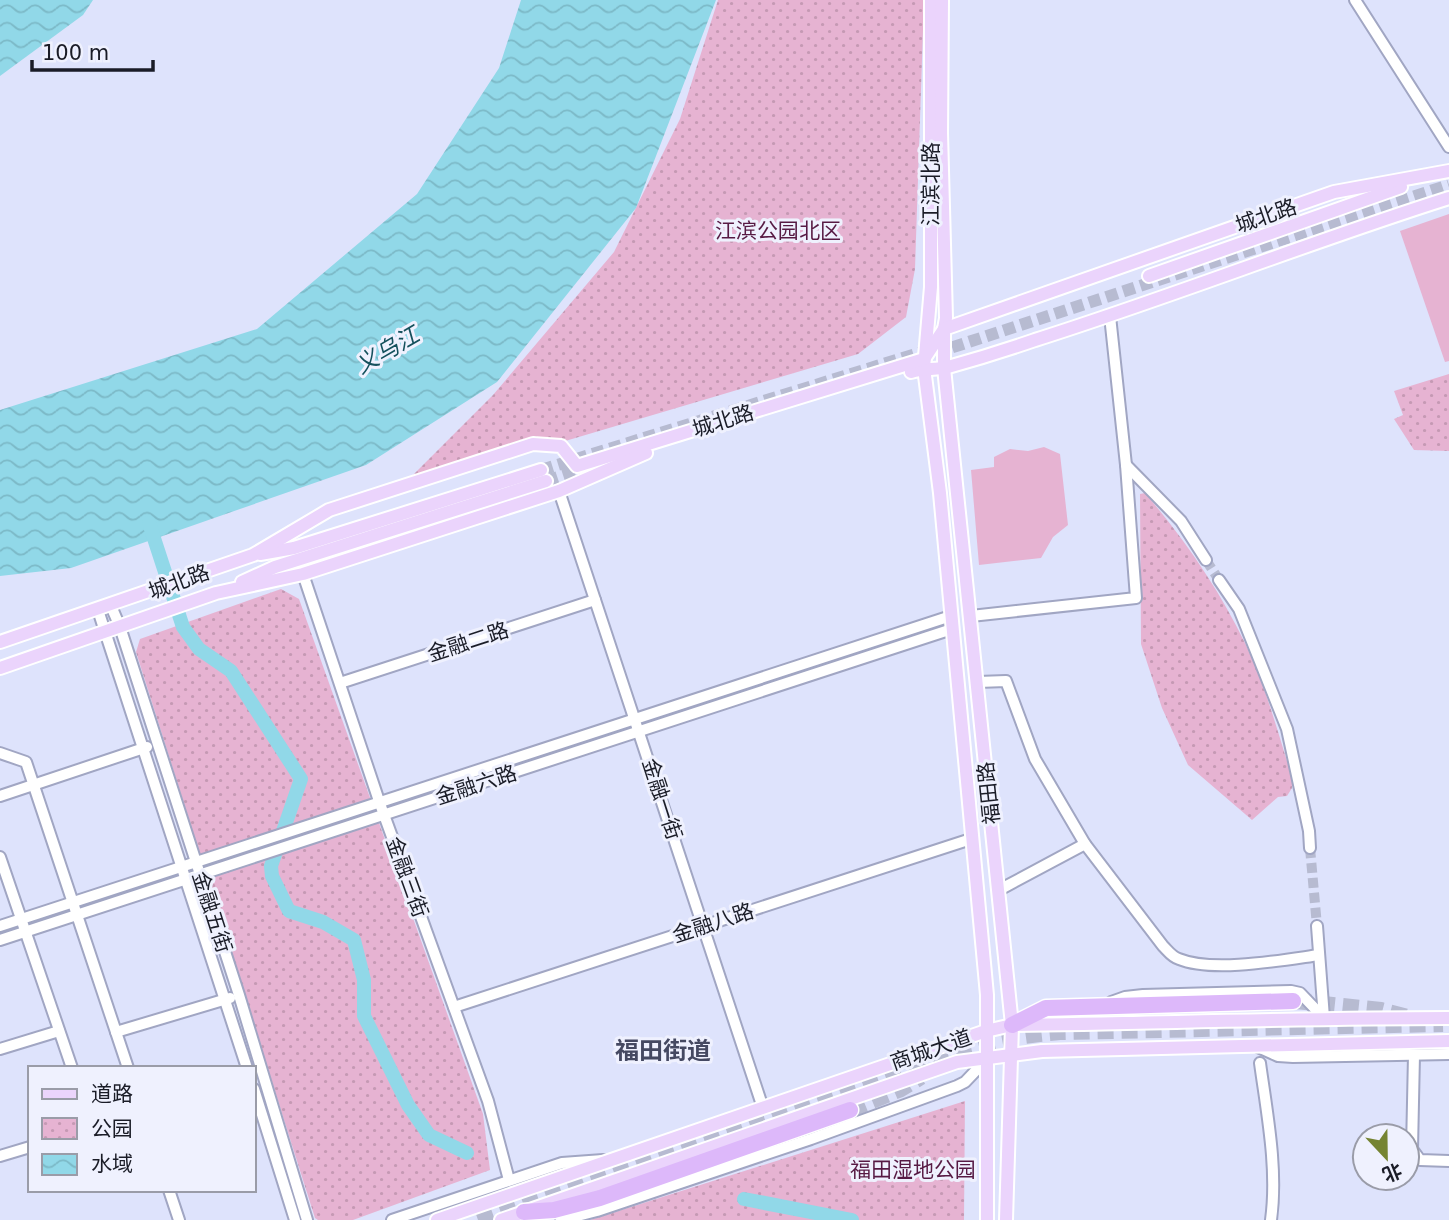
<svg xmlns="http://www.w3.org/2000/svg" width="1449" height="1220" viewBox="0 0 1449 1220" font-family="'DejaVu Sans','Noto Sans SC',sans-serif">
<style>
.grass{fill:#e6b3d2}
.park{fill:url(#park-dots)}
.water{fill:url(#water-waves)}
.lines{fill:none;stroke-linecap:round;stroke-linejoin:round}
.river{stroke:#91d8e8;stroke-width:14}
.minor-tunnel{stroke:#b7bbd1;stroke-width:10;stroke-dasharray:10 5;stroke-linecap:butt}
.major-tunnel{stroke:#b7bbd1;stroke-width:12;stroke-dasharray:12 6;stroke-linecap:butt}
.highway-tunnel{stroke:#b7bbd1;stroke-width:16;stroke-dasharray:16 8;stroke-linecap:butt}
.minor-casing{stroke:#a1a6c3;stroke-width:14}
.major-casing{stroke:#fff;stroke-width:16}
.highway-casing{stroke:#fff;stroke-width:19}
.minor{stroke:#fff;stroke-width:10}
.major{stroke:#ebd4fc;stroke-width:12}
.highway{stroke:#ddb8fa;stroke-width:16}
.labels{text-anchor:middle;stroke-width:6;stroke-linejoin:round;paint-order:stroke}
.street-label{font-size:21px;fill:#1a1c27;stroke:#eff1fe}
.park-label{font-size:21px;fill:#571a44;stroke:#eff1fe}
.water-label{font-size:23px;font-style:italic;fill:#15515d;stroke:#eff1fe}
.quarter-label{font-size:24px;font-weight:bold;fill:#454962;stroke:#eff1fe}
</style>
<defs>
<pattern id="park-dots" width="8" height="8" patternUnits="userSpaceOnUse" patternTransform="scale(1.75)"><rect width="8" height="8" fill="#e6b3d2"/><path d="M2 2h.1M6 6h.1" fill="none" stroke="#c599b4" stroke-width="1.8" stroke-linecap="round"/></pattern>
<pattern id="water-waves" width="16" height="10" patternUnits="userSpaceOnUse" patternTransform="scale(1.75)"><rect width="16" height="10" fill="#91d8e8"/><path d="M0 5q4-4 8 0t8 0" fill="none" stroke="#7cb9c7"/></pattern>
</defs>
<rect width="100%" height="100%" fill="#dee3fc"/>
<g class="grass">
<path d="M1449,214V361L1445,362L1400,231Z"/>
<path d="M1044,447L1060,454L1068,525L1053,537L1041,558L979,565L971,470L994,467V457L1010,449L1028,451Z"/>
</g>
<g class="park">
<path d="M718,0H924L915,269L906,317L858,354L397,491L493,395L614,252L680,119Z"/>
<path d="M1449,374V451L1414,450L1394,419L1403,415L1394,391Z"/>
<path d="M1145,493C1185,540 1219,589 1246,645C1266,687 1278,733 1292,777V788L1287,796L1278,797L1252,820L1188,765L1162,708L1141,644L1140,494Z"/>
<path d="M281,589L299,599L483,1114L490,1170L353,1220H318L315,1218L136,652L140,639Z"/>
<path d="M965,1101L964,1220H590Z"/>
</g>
<g class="water">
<path d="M0,0H93L83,15L0,76Z"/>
<path d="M521,0H716L636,208L497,382L366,465L71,568L0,576V410L257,329L417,194L499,68Z"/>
</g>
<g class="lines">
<g class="river">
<path d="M149,523L183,627L199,649L231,671L301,779L271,866L272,876L289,911L323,922L354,940L364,980V1016L408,1105L429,1135L467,1153"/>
<path d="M744,1199L852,1220"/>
</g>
<g class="minor-tunnel">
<path d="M1206,560L1219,580"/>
<path d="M1310,848L1317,926"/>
</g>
<g class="major-tunnel">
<path d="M935,353L1449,185"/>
<path d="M541,470L932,349"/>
<path d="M546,481L588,467"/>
</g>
<g class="highway-tunnel">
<path d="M1295,1001L1381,1010L1408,1017"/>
<path d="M909,1063C959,1048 1008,1036 1060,1032L1443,1024"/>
<path d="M850,1110L901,1089L921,1077"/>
<path d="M478,1220L922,1066"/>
</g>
<g class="minor-casing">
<g id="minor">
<path d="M1355,0L1449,147"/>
<path d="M1126,465L1181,521L1206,560"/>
<path d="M559,491L763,1108"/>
<path d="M303,574L379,801L488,1101L509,1180"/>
<path d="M1219,580L1239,609L1287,729L1309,831L1310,848"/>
<path d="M111,606L120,627L239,995L307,1220"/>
<path d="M98,610L247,1068"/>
<path d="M971,616L1136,598L1126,465L1110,316"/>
<path d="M978,682L1006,681L1035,759L1085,844L1163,946C1168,951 1172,957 1179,959C1213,973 1283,960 1319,955"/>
<path d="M340,683L595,600"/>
<path d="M0,753L26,762L128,1068"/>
<path d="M0,796L147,747"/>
<path d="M0,857L72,1068"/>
<path d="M999,890L1085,844"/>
<path d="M0,926L951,616"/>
<path d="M1317,926L1324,1018"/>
<path d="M0,940L952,629"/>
<path d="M1111,1002L1125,997L1143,995L1291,991L1300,993L1324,1018"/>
<path d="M454,1007L971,839"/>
<path d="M116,1032L230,998"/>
<path d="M1258,1047L1278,1056L1293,1057L1449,1054"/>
<path d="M0,1049L59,1031"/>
<path d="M1414,1055L1412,1149L1420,1160L1449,1161"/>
<path d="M1260,1063C1267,1114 1278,1169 1271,1220"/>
<path d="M254,1089L295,1220"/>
<path d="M0,1156L30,1147"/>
<path d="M169,1190L179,1220"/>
<path d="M392,1220L562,1163L603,1160"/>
<path d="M561,1220L597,1211L811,1139L957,1086L965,1082L986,1060"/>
</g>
</g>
<g class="major-casing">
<g id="major">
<path d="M931,0V287L924,368L940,493L987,995V1220"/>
<path d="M942,0L941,133L946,318L944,329V368L1012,1025L1006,1220"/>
<path d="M1149,276L1401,187"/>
<path d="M911,372C923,368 935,370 948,367C977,359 1006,350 1035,340C1174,296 1310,242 1449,198"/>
<path d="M260,554L294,548L541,470"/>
<path d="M242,582L275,567L546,481"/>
<path d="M0,642L253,555L329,510L533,444L561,446L577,466L924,359L944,329L1334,192L1449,171"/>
<path d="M0,668L216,593L303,574L559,491L646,453"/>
<path d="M437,1220L986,1031L1012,1025C1158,1023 1303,1018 1449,1018"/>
<path d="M501,1220L957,1062L1042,1051L1449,1041"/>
</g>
</g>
<g class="highway-casing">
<g id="highway">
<path d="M1012,1025L1046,1008L1293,1001"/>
<path d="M524,1212L554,1210L600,1198L850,1110"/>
</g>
</g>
<use href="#minor" class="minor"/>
<use href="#major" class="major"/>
<use href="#highway" class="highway"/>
</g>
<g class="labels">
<g class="street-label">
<text transform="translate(931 184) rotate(-90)" y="7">江滨北路</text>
<text transform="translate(1266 216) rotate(-19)" y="7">城北路</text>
<text transform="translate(723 421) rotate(-17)" y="7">城北路</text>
<text transform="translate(179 582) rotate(-20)" y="7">城北路</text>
<text transform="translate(468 642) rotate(-18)" y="7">金融二路</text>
<text transform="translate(476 785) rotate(-18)" y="7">金融六路</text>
<text transform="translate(989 793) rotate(-96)" y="7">福田路</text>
<text transform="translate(662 799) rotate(72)" y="7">金融一街</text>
<text transform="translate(407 877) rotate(70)" y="7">金融三街</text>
<text transform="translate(212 912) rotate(72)" y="7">金融五街</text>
<text transform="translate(713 923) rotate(-18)" y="7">金融八路</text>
<text transform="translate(931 1050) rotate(-19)" y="7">商城大道</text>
</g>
<g class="park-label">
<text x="778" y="238">江滨公园北区</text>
<text x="913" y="1177">福田湿地公园</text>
</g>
<g class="water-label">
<text transform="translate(387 350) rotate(-30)" y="8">义乌江</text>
</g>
<g class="quarter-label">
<text x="663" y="1059">福田街道</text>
</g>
</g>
<rect x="28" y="1066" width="228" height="126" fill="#eff1fe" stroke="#9a9ca8" stroke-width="2"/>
<rect x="42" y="1089" width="35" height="10" fill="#ebd4fc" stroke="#9a9ca8" stroke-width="2"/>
<text x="91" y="1101" font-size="21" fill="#1a1c27">道路</text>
<rect x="42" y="1118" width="35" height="21" fill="url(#park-dots)" stroke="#9a9ca8" stroke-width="2"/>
<text x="91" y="1136" font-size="21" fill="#1a1c27">公园</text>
<rect x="42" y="1154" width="35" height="21" fill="url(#water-waves)" stroke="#9a9ca8" stroke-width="2"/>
<text x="91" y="1171" font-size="21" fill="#1a1c27">水域</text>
<g transform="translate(1386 1157) rotate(158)"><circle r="33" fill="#eff1fe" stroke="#9a9ca8" stroke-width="2"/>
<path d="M0-5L12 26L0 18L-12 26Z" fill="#758432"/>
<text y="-10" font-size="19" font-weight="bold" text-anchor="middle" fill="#1a1c27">北</text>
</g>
<path d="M32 60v10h121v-10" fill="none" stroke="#1a1c27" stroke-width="3.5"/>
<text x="42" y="60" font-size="21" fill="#1a1c27" stroke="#eff1fe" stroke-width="5" paint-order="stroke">100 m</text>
</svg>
